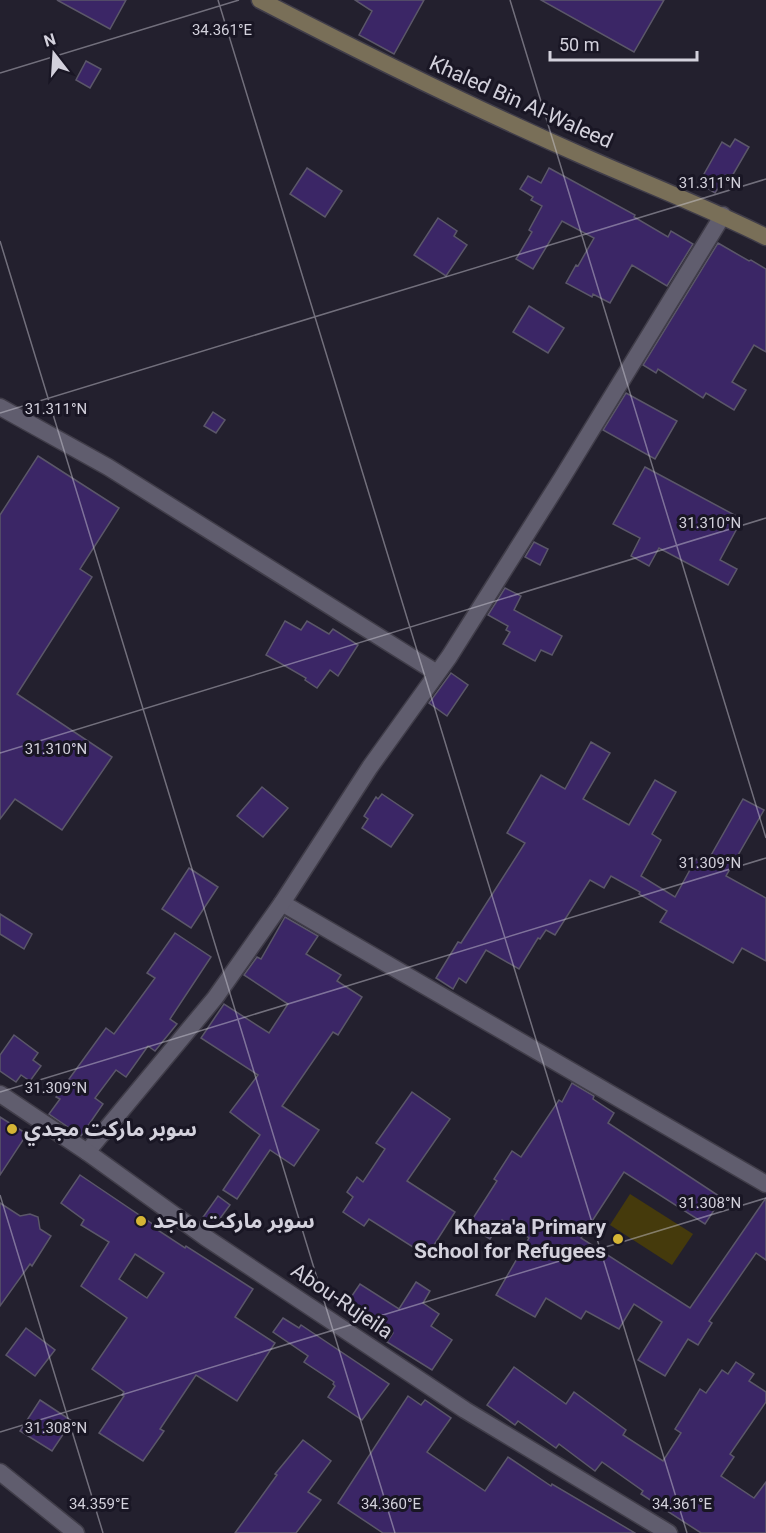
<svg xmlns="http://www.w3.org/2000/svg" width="766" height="1533" viewBox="0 0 766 1533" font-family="Roboto,'Noto Sans Arabic',sans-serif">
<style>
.green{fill:#453a0c}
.building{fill:#3b2666;stroke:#5b5769;stroke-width:1.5;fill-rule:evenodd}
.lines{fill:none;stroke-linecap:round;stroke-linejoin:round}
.minor-casing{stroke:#403d49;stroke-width:19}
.tertiary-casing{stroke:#403d49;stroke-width:19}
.secondary-casing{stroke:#403d49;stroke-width:19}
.minor{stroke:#605d6e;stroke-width:16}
.tertiary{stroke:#605d6e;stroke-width:16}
.secondary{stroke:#796f58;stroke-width:16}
.ticks{fill:none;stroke:#d3d1dc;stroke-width:1.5;stroke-opacity:0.45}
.poi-dot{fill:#d5b535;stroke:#191624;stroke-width:2}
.labels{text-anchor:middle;stroke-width:6;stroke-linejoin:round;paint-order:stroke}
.street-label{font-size:21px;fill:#d3d1dc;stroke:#191624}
.poi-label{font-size:21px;font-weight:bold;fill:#d3d1dc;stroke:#191624;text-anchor:start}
.ticks-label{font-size:15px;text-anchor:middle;fill:#d3d1dc;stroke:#191624;stroke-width:6;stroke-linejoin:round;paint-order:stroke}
</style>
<rect width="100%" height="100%" fill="#23202e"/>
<path class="green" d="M630,1194L693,1234L672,1265L610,1225Z"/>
<g class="building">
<path d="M57,0H126L110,29Z"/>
<path d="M355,0H424L394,54L359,35L372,11Z"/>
<path d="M541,0H664L634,52Z"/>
<path d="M86,61L101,69L90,88L76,80Z"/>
<path d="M735,139L749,147L731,178L726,175L715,193L699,183L722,142L730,147Z"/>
<path d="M307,168L342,191L325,217L290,194Z"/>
<path d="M549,168L635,215L634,217L668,237L671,231L693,244L667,286L632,265L610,303L593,294L592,297L566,283L576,265L578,266L594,238L562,221L533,269L516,259L532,232L529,230L542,206L531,200L533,197L520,189L528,176L541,183Z"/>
<path d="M438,218L457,231L454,236L467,245L446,276L414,255Z"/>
<path d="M718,243L749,261L751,260L766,269V352L754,345L732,382L746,390L734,410L706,393L703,398L658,369L656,373L643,365Z"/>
<path d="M529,306L564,328L548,353L513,332Z"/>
<path d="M626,393L677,421L655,459L603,430Z"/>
<path d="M213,412L225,420L216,433L204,426Z"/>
<path d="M38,456L119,508L80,569L92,577L17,694L112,757L62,830L15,799L0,819V515Z"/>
<path d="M645,467L742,519L720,560L737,569L728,585L659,548L649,566L631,556L640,538L613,524Z"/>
<path d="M534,542L548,549L540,565L525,557Z"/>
<path d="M505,588L521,596L514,610L562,636L552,655L541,650L535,661L503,644L510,632L506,630L508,626L488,615Z"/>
<path d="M285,621L301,630L307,621L329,634L333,629L358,645L338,676L330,670L317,688L305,680L306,678L266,655Z"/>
<path d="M451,673L468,685L447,716L429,703Z"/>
<path d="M591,742L610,753L583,799L629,825L655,780L676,792L652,834L661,840L641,876L675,897L696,859L706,864L743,799L764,810L726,876L766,898V961L742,948L733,963L660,922L667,911L639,894L640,892L611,876L604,888L590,880L555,935L546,930L540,939L538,938L519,969L486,950L466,983L459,978L453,989L436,978L458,942L461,943L525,843L507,833L541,775L565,789Z"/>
<path d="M262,787L288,808L263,837L237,816Z"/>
<path d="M382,794L413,815L391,847L362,828L368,819L364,816L376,797L378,799Z"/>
<path d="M189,868L218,887L191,928L162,909Z"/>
<path d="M0,914L32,934L24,949L0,934Z"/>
<path d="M285,917L318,936L306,954L341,975L337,981L362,997L338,1035L333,1032L282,1106L319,1130L294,1166L270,1150L237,1199L223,1190L260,1135L230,1112L258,1075L201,1038L224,1004L269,1033L288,1004L244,975L257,957L261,959Z"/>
<path d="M175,933L211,957L170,1019L177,1024L155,1051L148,1046L126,1077L116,1070L95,1098L103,1104L81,1136L49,1114L60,1099L56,1097L106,1028L114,1034L155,978L147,973Z"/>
<path d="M14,1035L38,1053L33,1060L41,1066L30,1081L21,1075L16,1082L0,1071V1055Z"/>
<path d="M572,1083L594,1096L593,1099L614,1113L608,1123L722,1198L705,1224L624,1172L581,1238L690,1308L766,1198V1260L756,1253L709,1321L712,1323L698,1345L688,1339L665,1376L638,1360L662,1322L634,1304L619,1329L586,1311L581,1319L546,1298L535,1317L496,1295L529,1238L502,1220L490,1239L468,1226L497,1181L494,1179L512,1151L521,1157L559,1100L562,1102Z"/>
<path d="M412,1092L450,1119L407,1181L455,1212L427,1256L369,1219L364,1226L343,1212L353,1197L347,1192L357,1177L363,1182L385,1149L376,1143Z"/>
<path d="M0,1117L27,1134L0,1175Z"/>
<path d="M80,1175L154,1225L153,1227L185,1248L186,1246L253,1289L235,1317L275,1343L237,1401L196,1375L160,1429L164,1431L143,1461L99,1433L124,1396L122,1395L124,1392L92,1369L127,1318L81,1286L109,1242L81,1225L84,1220L61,1203ZM135,1254L164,1273L147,1298L119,1279Z"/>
<path d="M218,1196L230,1205L213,1228L201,1220Z"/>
<path d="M0,1203L20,1216L30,1214L38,1217L40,1229L51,1236L32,1266L30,1264L0,1306Z"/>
<path d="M416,1282L430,1291L423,1303L439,1314L431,1326L452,1340L432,1370L387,1342L393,1333L347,1303L360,1284L399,1309Z"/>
<path d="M283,1318L299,1328L301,1325L389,1384L362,1420L328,1397L335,1386L333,1384L334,1382L304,1362L308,1356L273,1332Z"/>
<path d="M26,1328L55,1350L35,1376L6,1355Z"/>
<path d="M736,1362L754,1374L749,1381L766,1392V1402L730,1454L734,1457L721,1476L754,1498L766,1482V1533H701L641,1494L643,1491L602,1462L595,1471L559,1444L556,1448L518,1421L515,1425L487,1405L514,1367L566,1404L574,1392L626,1430L623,1435L663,1461L681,1433L675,1429L700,1389L706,1393L722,1370L728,1374Z"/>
<path d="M408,1396L421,1405L425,1400L451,1418L427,1452L485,1491L508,1457L551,1486L552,1484L635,1533H383L338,1503Z"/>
<path d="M40,1400L72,1421L52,1451L20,1431Z"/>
<path d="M303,1440L331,1461L308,1492L321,1500L296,1533H235L277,1475L275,1474Z"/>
</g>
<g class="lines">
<g class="minor-casing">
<g id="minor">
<path d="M0,407L108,467L437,673"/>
<path d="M282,903L766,1184"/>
<path d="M87,1152L215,998L282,903L370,767L449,657L562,478L723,215"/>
<path d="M0,1472L76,1533"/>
</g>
</g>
<g class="tertiary-casing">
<path id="tertiary" d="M0,1094L87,1152L205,1237L465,1410L669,1533"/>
</g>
<g class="secondary-casing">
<path id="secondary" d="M260,0C366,55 474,108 583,156C644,183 706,207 766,237"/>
</g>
<use href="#minor" class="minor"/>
<use href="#tertiary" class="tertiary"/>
<use href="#secondary" class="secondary"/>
</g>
<path class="ticks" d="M218,0L687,1533M510,0L766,838M0,73L239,0M0,241L395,1533M0,413L766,179M0,753L766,518M0,1092L766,858M0,1195L103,1533M0,1432L766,1198"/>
<g class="poi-dot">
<circle cx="12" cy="1129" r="6"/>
<circle cx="141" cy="1221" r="6"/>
<circle cx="618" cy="1239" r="6"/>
</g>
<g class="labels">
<g class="street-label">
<text transform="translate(521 102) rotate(24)" y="7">Khaled Bin Al-Waleed</text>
<text transform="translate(342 1301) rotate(34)" y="7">Abou-Rujeila</text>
</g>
<g class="poi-label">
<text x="24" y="1136">سوبر ماركت مجدي</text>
<text x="153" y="1228">سوبر ماركت ماجد</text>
<text x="606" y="1234" text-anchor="end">Khaza'a Primary<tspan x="606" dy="24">School for Refugees</tspan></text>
</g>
</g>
<g class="ticks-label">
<text x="222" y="35">34.361°E</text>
<text x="710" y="188">31.311°N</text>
<text x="56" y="414">31.311°N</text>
<text x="710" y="528">31.310°N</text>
<text x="56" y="754">31.310°N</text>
<text x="710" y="868">31.309°N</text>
<text x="56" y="1093">31.309°N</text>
<text x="710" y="1208">31.308°N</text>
<text x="56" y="1433">31.308°N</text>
<text x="99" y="1509">34.359°E</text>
<text x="391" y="1509">34.360°E</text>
<text x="682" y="1509">34.361°E</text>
</g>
<g transform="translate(54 54) rotate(343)" stroke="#191624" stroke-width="4.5" paint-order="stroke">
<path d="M0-4.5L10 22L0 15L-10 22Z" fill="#d3d1dc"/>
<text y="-9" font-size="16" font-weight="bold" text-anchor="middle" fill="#d3d1dc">N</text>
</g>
<path d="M550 51v9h147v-9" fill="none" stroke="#d3d1dc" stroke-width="3"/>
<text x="559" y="51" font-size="18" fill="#d3d1dc" stroke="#191624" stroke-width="4.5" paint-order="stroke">50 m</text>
</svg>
